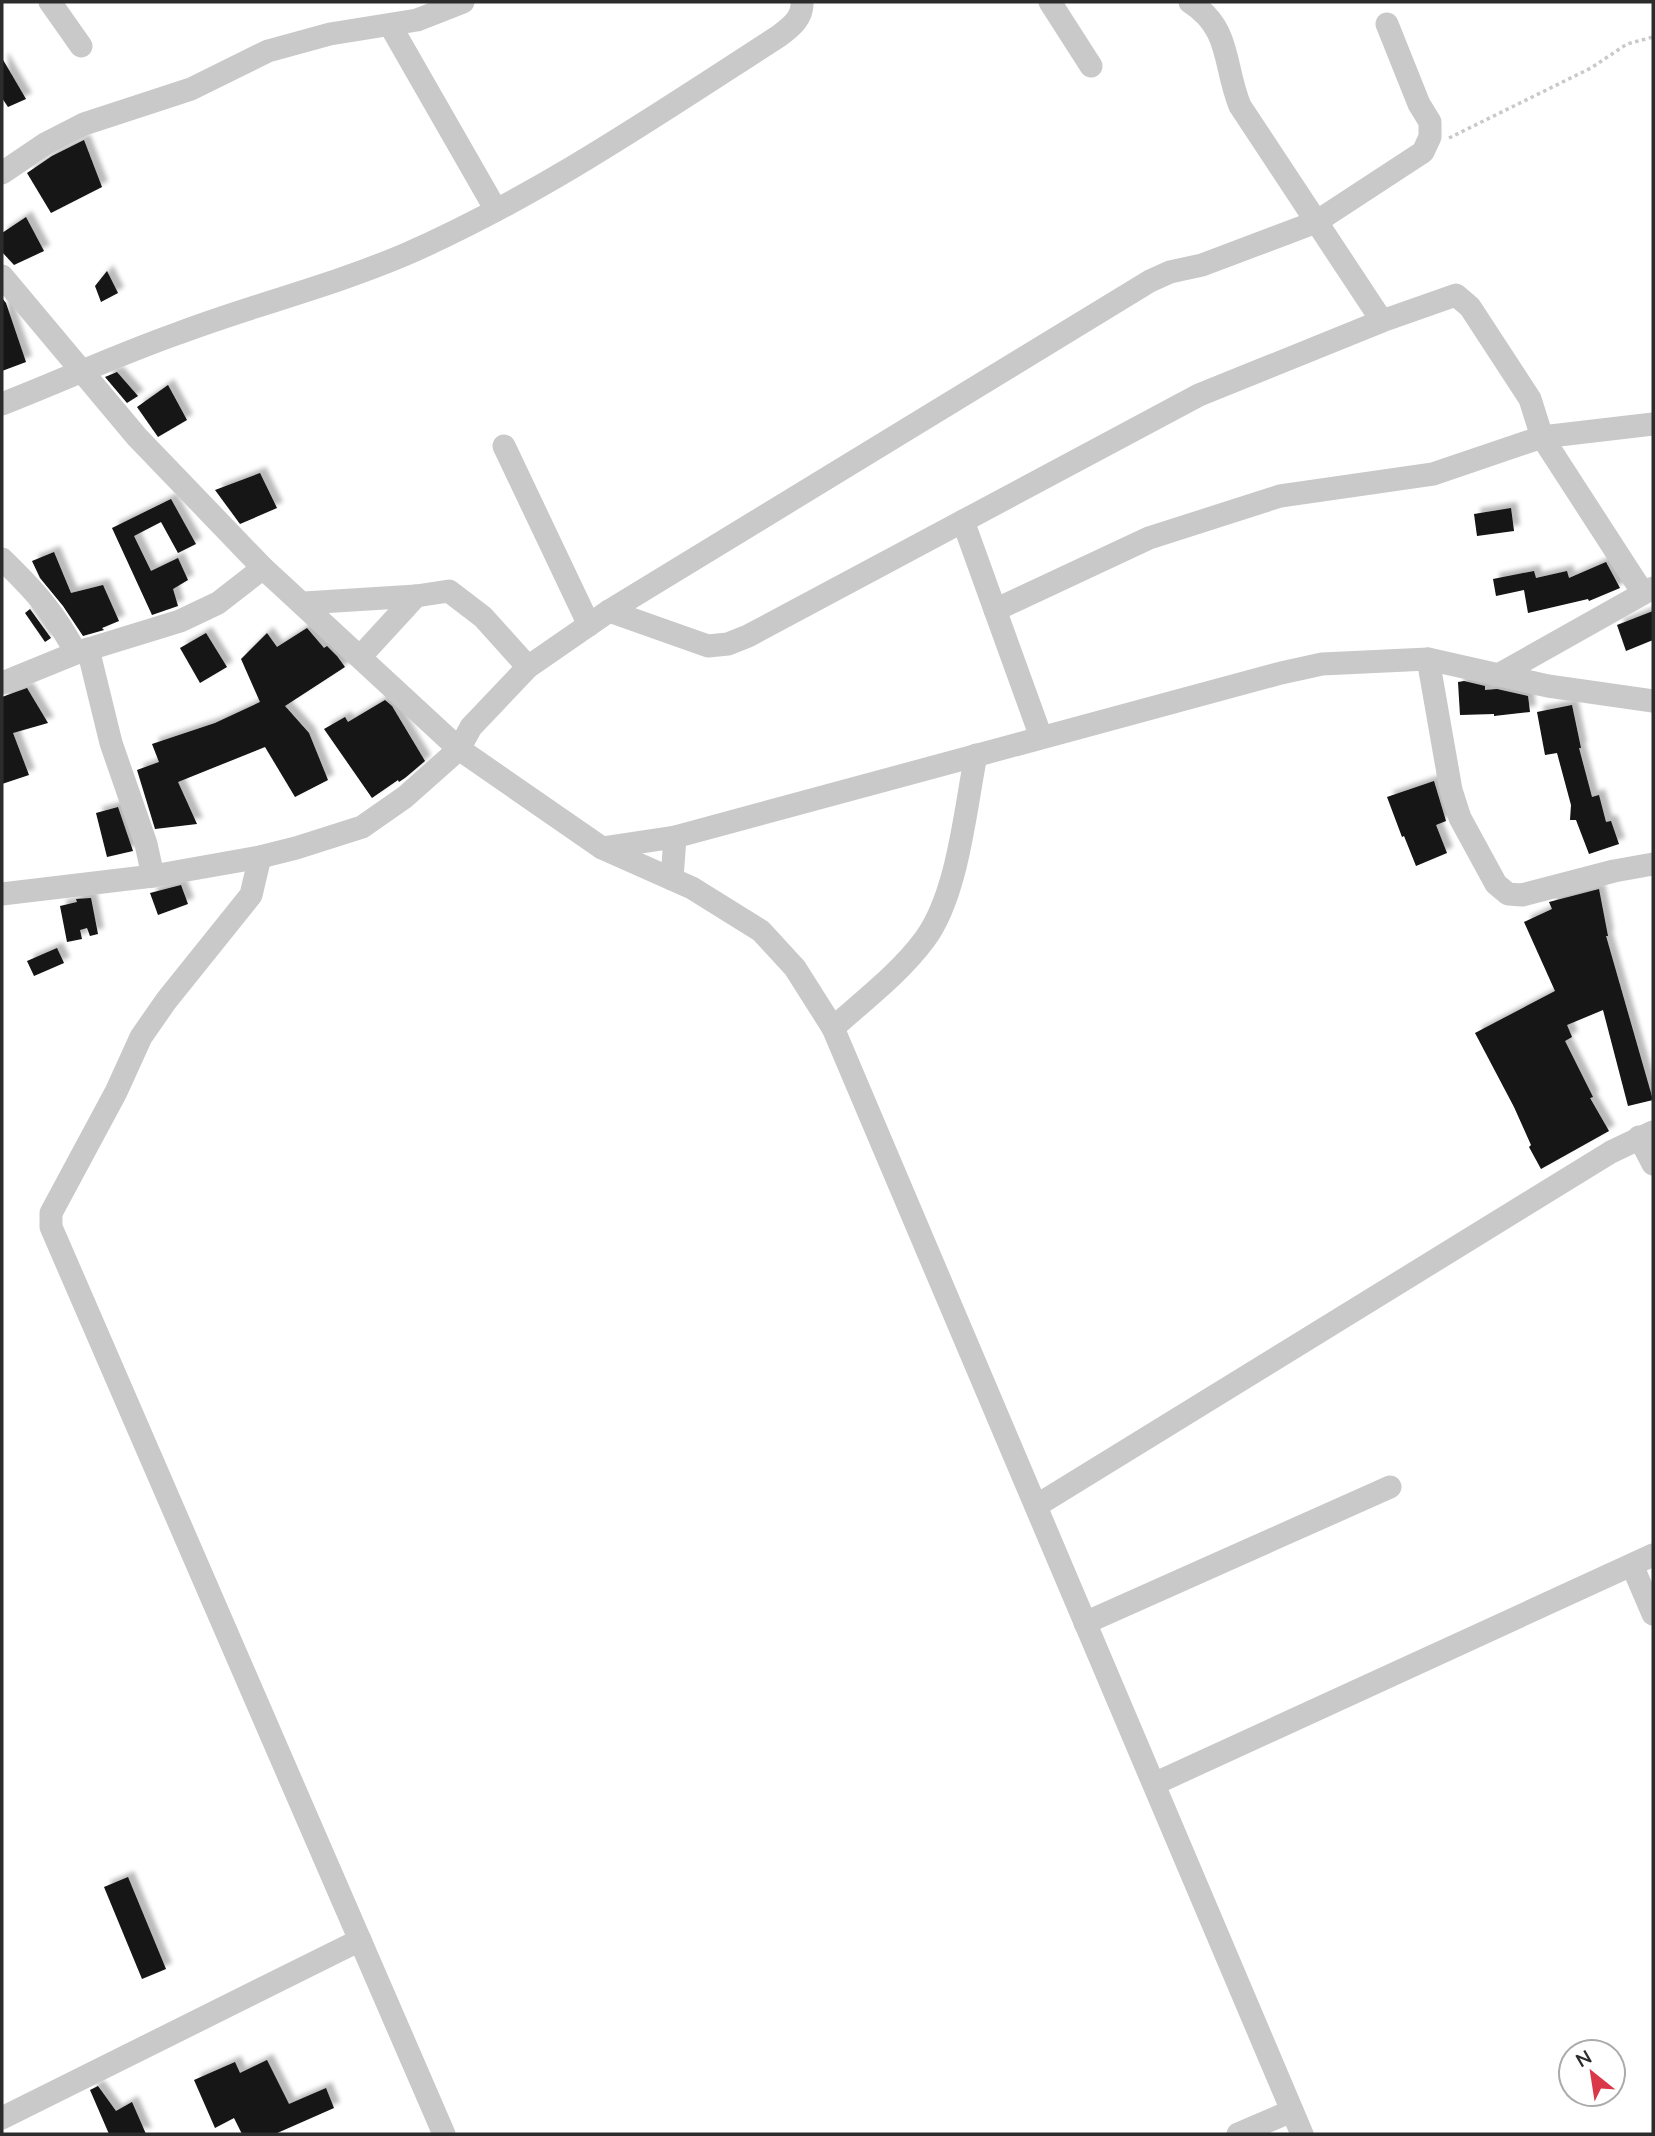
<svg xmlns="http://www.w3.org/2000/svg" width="1655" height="2136" viewBox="0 0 1655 2136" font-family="Mulish,sans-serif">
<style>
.building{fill:#131313;filter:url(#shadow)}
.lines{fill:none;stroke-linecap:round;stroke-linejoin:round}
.path{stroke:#c9c9c9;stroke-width:3.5;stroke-dasharray:3.5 3.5;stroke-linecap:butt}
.street{stroke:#c9c9c9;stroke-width:23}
</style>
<defs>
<filter id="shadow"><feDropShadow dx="6" dy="-6" stdDeviation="2" flood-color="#0004"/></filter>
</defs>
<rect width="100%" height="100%" fill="#fff"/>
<g class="building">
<path d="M2,58L26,99L8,107L2,98Z"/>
<path d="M84,140L102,187L51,213L27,173L52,156Z"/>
<path d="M26,217L44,251L14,265L2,252V233Z"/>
<path d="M107,271L118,293L101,302L95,286Z"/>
<path d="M2,298L6,303L26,362L2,371Z"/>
<path d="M117,372L138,396L127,403L105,377Z"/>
<path d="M168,385L187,420L158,437L137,407Z"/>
<path d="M260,473L277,508L240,524L215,490Z"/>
<path d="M171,499L196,544L178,553L161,522L134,536L151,571L178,558L188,580L173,589L178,606L152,615L112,528Z"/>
<path d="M1511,508L1514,531L1477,536L1474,514Z"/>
<path d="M54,552L71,593L103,585L119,621L102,628L104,630L83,636L63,606L40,578L32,561Z"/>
<path d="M1606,562L1620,588L1589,601L1588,599L1528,613L1524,590L1496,596L1493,579L1534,571L1536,578L1567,571L1569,578Z"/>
<path d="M30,609L51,638L45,642L25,613Z"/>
<path d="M1653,611V640L1626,651L1617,625Z"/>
<path d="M307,628L324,648L327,646L337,656L345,667L285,706L309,733L328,780L295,797L265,747L178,782L197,824L155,829L137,770L159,762L152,744L215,723L260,702L241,659L267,633L277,647Z"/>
<path d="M206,633L227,667L200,683L180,648Z"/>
<path d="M1464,681L1485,686V690L1497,689L1528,696L1530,712L1494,716V714L1460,715L1458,682Z"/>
<path d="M27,688L48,723L13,733L29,775L2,784V697Z"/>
<path d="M385,700L392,706L425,761L405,778L399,782L398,780L372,798L324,729L345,717L348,722Z"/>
<path d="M1572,705L1581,748H1579L1592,797L1599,795L1606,822L1611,821L1619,844L1589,854L1576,820H1570L1571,805L1557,753L1545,755L1537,712Z"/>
<path d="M1434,781L1446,821L1436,825L1447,853L1416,866L1404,836L1402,837L1387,797Z"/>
<path d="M118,807L133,851L107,857L96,813Z"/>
<path d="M181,885L188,904L158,915L150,893Z"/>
<path d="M1599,889L1608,936H1606L1653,1100L1628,1106L1603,1010L1567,1025L1572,1037L1565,1041L1593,1097L1590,1098L1609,1131L1541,1169L1529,1147L1531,1145L1514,1107L1475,1033L1555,991L1524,922L1552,909L1549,902Z"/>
<path d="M91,898L98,934L90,936L87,928L80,930L82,939L67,942L60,906L77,902L76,899Z"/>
<path d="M57,948L64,963L34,976L27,961Z"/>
<path d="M128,1877L166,1969L142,1979L104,1887Z"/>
<path d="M267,2060L289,2104L326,2088L334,2108L275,2134H242L234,2118L215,2128L194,2080L235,2062L240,2073Z"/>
<path d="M98,2086L116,2111L132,2102L146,2134H109L90,2090Z"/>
</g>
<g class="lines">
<path class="path" d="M1449,138L1591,68L1627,44L1653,37"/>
<g class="street">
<path d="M50,2L81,46"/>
<path d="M1050,2L1091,66"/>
<path d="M1190,2C1232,29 1223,65 1240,106L1382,321"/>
<path d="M390,25L496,210"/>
<path d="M2,173L45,144L84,124L191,89L268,51L330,34L417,20L463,2"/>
<path d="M2,276L137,437L263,568L459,749L602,848L692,888L761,931L795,968L833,1028L1302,2134"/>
<path d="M2,404C61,381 119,354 179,333C253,305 331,286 404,255C537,197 658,114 779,36C791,27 803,18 802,2"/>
<path d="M504,446L589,625"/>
<path d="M963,521L1041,737"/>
<path d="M2,559C34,590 55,613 76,653"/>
<path d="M304,603L416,596L449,591L483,617L528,667"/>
<path d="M995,610L1149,538L1280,496L1433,474L1542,437L1653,424"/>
<path d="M609,611L708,646L728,644L748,636L1199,395L1382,321L1456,295L1470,307L1530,399L1542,437L1643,593"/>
<path d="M88,649L111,743L146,844L153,876"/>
<path d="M360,657L416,596"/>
<path d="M1428,659L1451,790L1460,818L1496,884L1508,894L1522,895L1614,871L1653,864"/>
<path d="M1500,674L1653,588"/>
<path d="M2,683L76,653L180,621L218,603L263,568"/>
<path d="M602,848L675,837L1281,673L1322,664L1428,659L1548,686L1653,701"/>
<path d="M260,857L251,895L166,1001L141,1037L116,1092L51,1213V1227L444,2134"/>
<path d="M672,879L675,837"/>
<path d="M2,894L153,876L260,857L296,848L362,827L405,797L459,749L471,727L528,667L609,611L1150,281L1170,272L1202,265L1316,222L1423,152L1430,137V122L1419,104L1387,24"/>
<path d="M833,1028C864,1000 900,973 925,939C958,894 965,810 976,755"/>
<path d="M1639,1137L1653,1164"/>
<path d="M1036,1506L1611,1152L1653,1132"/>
<path d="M1632,1565L1653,1614"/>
<path d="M1085,1623L1390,1487"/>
<path d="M1154,1784L1653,1555"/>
<path d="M2,2118L360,1940"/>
<path d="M1238,2134L1292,2111"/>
</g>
</g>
<rect width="1655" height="2136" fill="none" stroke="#2c2c2c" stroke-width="7"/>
<g transform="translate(1592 2073) rotate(330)"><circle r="33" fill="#ffffff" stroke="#ababab" stroke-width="2"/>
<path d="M0-5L12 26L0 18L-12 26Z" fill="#da3848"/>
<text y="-10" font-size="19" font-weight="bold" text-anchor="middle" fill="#2c2c2c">N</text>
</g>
</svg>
